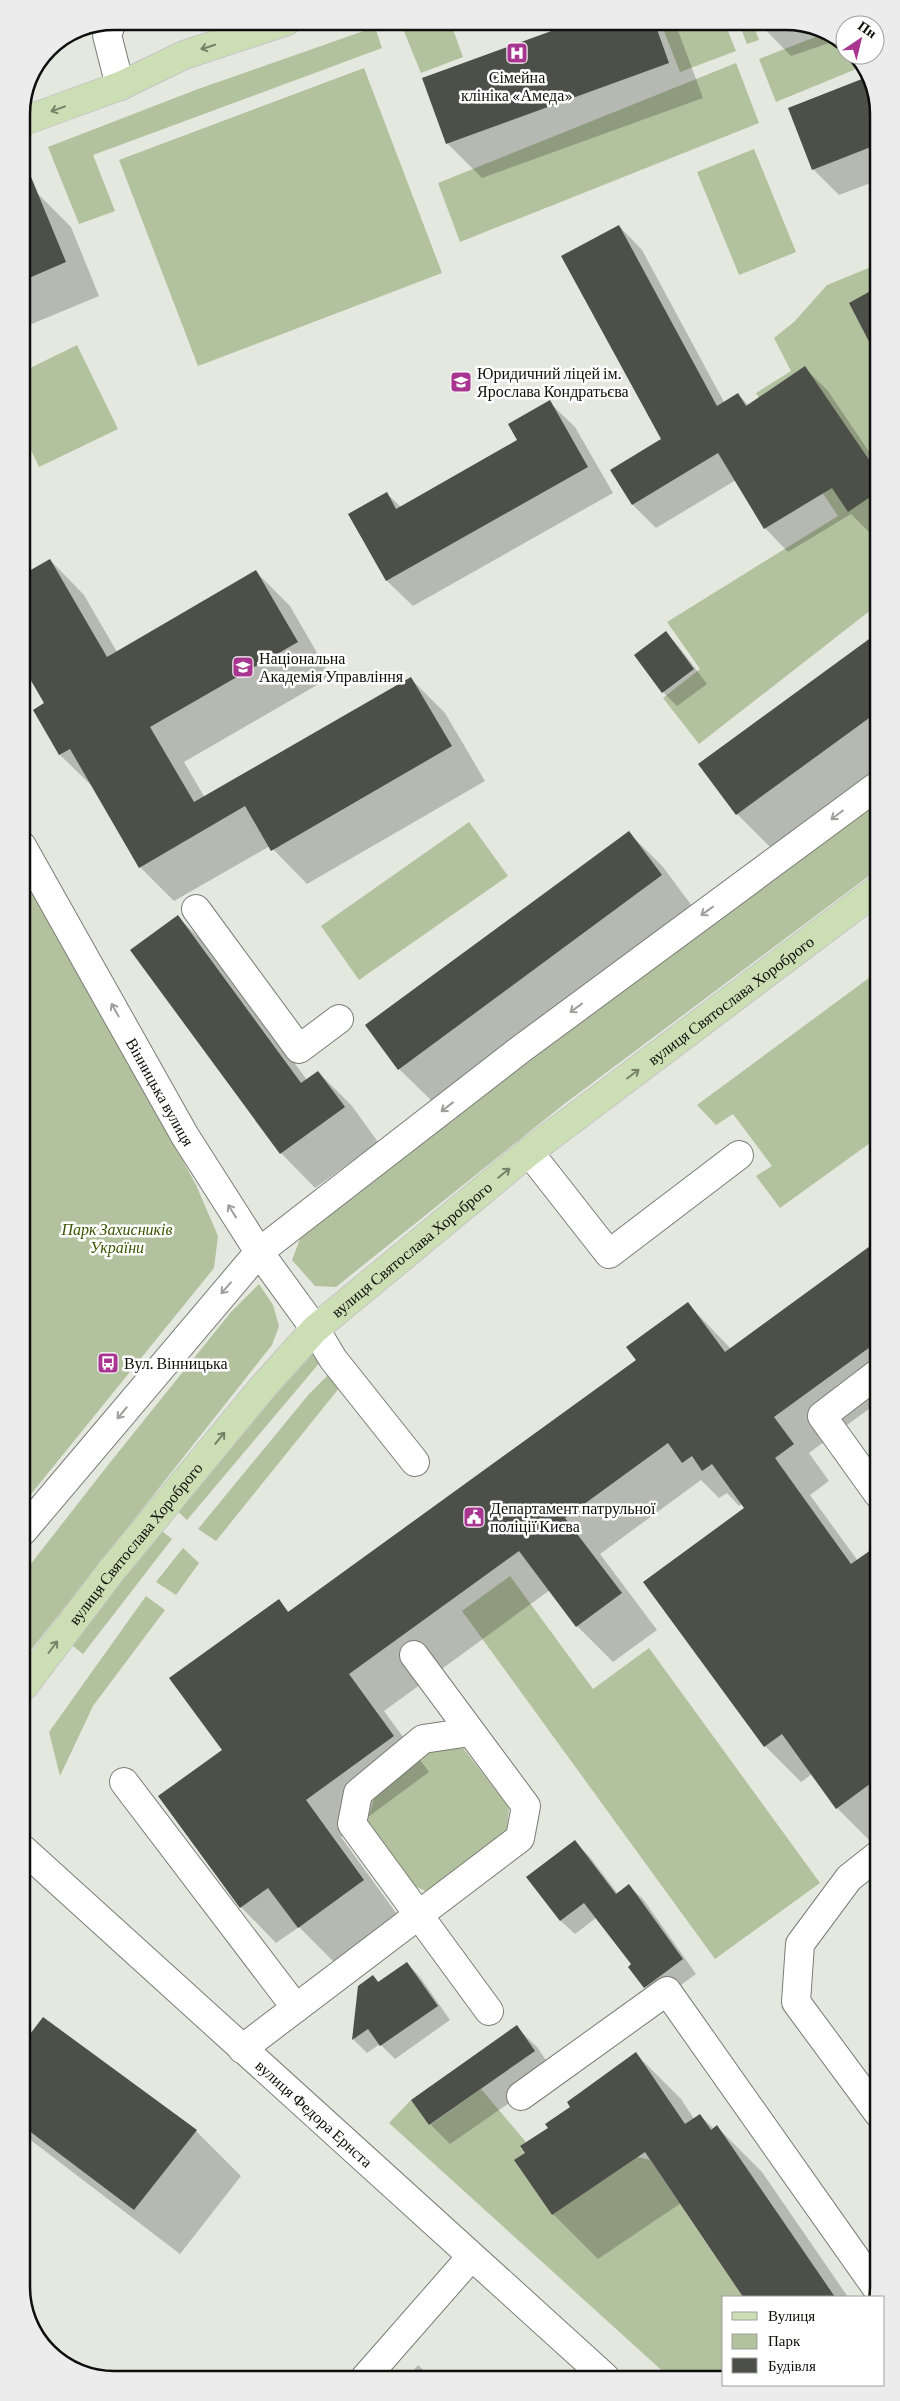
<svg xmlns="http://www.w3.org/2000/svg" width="900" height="2401" viewBox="0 0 900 2401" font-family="'Crimson Pro',serif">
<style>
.green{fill:#b2c29e}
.shadow{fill:#0003}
.building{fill:#4d5049}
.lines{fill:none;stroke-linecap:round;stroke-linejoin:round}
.minor-casing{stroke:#7a7d75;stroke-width:30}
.major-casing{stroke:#c5c5c5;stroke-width:30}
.minor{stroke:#fff;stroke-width:28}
.major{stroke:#ccdeb4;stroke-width:28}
.oneway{stroke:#768168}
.oneway2{stroke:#9f9f9e}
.labels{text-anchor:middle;stroke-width:5;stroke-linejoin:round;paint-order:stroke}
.poi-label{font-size:16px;fill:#0e0f0c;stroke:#fff;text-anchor:start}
.street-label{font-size:16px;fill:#0e0f0c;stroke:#fff}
.park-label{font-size:16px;font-style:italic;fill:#3a5400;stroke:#fff}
.rim{fill:none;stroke:#0e0f0c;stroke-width:2.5}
</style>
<rect width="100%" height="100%" fill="#e4e8df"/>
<g class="green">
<path d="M424,21H450L463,57L421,73L403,29Z"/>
<path d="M660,21H724L736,51L680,72Z"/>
<path d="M738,21H752L759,40L747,44Z"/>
<path d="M375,27L382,48L93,155L115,211L79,224L48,147L198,89Z"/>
<path d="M823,34L845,43V55H854L861,67L776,102L759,59Z"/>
<path d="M736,63L759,123L460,242L438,183Z"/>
<path d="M364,68L442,273L198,366L119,160Z"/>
<path d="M754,149L796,252L739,275L697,172Z"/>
<path d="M876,265V606L699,744L663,698L700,669L667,622L838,516L756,393L791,371L774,338L794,322L827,285Z"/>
<path d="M77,345L118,429L39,467L22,431V372Z"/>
<path d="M877,800V870L563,1105L336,1287L315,1286L292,1260L300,1239L523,1061Z"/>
<path d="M469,822L508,876L359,980L321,926Z"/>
<path d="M22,864L196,1185L218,1236L214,1268L23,1504Z"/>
<path d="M877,972V1138L780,1208L756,1176L772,1166L733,1114L716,1125L697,1105Z"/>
<path d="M259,1284L273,1305L279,1326L272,1345L24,1659L23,1574L108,1465L231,1312Z"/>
<path d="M310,1347L321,1361L187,1520L174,1508Z"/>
<path d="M328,1375L340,1387L216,1541L198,1529L309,1394Z"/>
<path d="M158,1528L172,1539L83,1654L68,1642Z"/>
<path d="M183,1548L199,1563L176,1595L156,1582Z"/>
<path d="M510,1576L593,1689L649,1648L820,1883L715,1959L462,1611Z"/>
<path d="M146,1596L165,1610L93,1706L60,1776L49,1732Z"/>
<path d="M463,1748L509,1807L507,1831L428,1892L412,1885L367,1822L375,1796L432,1751Z"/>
<path d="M481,2089L526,2142L520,2147L525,2153L515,2161L552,2215L637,2157L650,2160L743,2297H724V2377H669L389,2123L411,2100L430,2125Z"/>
</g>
<g class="shadow">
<path d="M582,21H667L679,33L703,98L482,178L448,144L424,79Z"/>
<path d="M757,21H792L838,40L791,56Z"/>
<path d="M868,78L876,90V181L839,195L813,169L789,108Z"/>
<path d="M37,193L71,227L99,296L22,328V199Z"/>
<path d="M619,226L642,250L724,402L738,394L749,406L805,368L828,391L876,462V532L872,535L851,514L788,552L765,528L736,480L656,528L633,505L612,470L662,440Z"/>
<path d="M549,402L575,427L613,493L413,606L387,581L349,514L386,493L401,507L518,440Z"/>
<path d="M50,560L84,595L117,652L256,572L290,606L331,677L184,762L205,798L411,679L445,713L485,781L307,884L270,846L174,901L140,867L94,788L60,755L35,710L46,704Z"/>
<path d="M666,633L679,647L707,684L677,706L663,692Z"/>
<path d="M876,635L877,776L774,851L737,814L700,764Z"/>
<path d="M629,833L663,867L695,910L434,1103L399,1069Z"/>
<path d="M178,917L212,951L307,1080L318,1072L352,1106L378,1142L315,1188L281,1153Z"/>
<path d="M877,1243V1403L809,1453L829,1481L810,1495L858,1561L878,1546V1841L873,1844L837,1808L812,1774L801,1782L765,1746L746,1508L743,1503L739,1506L727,1493L719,1498L701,1480L600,1554L657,1630L613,1662L577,1626L550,1590L384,1711L429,1772L341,1837L399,1917L335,1963L299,1927L276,1943L241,1907L223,1751L278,1601L290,1613L638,1361L688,1304L731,1349Z"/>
<path d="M575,1842L589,1856L618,1894L629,1886L643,1899L696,1974L659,2001L629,1967L632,1965L596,1918L575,1934L561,1921L528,1878Z"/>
<path d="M407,1963L420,1977L450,2020L395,2059L380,2044L367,2053L354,2040L359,1986L373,1976L379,1982Z"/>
<path d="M516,2027L537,2047L554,2072L450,2144L430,2124L413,2100Z"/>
<path d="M24,2044L196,2131L241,2176L180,2254L24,2135Z"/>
<path d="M636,2054L681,2099L694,2119L700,2115L714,2129L717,2127L762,2172L848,2297H745L681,2203L598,2259L553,2214L527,2154L572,2107Z"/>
<path d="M418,2365L432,2378H407Z"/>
</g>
<g class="building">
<path d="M579,21H654L669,63L446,144L422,78Z"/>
<path d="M867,77L876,90V145L812,170L788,108Z"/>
<path d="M22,155L66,262L22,281Z"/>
<path d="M619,225L717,406L738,393L746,406L805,366L876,470V493L848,512L832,488L764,529L718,453L632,505L610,470L661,439L561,256Z"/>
<path d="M876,288V355L849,303Z"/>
<path d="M550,400L588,467L386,581L348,514L387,492L396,509L517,440L508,424Z"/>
<path d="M50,559L107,657L256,570L298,642L150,727L194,802L411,677L452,746L271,851L245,806L139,868L70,749L59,755L33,710L44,703L22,665V575Z"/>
<path d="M666,631L694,669L662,693L634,655Z"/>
<path d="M876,634V713L736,815L698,764Z"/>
<path d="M629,831L662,875L398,1070L365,1025Z"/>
<path d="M178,915L301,1083L318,1071L345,1107L280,1154L130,950Z"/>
<path d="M877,1241V1342L774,1417L794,1444L775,1458L851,1564L878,1545V1778L836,1809L782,1734L764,1747L643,1582L744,1508L712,1464L702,1471L692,1456L682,1463L668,1443L565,1518L622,1593L576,1627L519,1551L349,1674L394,1736L306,1800L364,1880L298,1928L268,1888L240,1908L158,1796L222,1750L169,1678L279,1599L288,1612L636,1360L626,1347L688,1302L725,1352Z"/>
<path d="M575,1840L616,1894L629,1884L683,1959L644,1988L628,1967L631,1964L584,1903L560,1921L526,1877Z"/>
<path d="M407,1962L438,2006L380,2046L368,2029L352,2040L358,1986L373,1975L378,1982Z"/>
<path d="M43,2017L197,2130L134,2210L24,2127V2042Z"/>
<path d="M517,2025L535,2051L429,2125L411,2100Z"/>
<path d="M636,2052L685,2124L700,2114L711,2130L717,2125L835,2297H743L645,2152L552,2215L514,2160L525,2153L520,2146L548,2128L545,2124L570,2107L567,2102Z"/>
</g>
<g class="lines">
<g class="minor-casing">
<g id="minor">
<path d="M112,22L107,35L120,86"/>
<path id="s1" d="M22,846L185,1136L259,1252L315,1329L333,1359L415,1462"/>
<path d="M196,909L299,1049L339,1019"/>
<path d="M529,1152L609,1254L739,1155"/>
<path d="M877,1374L822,1416L878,1494"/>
<path d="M23,1531L259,1252L521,1049L877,786"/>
<path d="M470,1732L423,1739L358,1793L352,1824L489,2011"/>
<path d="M124,1782L296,2008"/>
<path id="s2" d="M24,1850L605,2377"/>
<path d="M878,1855L849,1878L800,1944L796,2002L878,2113"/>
<path d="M242,2049L520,1838L526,1806L414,1655"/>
<path d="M521,2096L667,1991L878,2290"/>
<path d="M365,2378L471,2257"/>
</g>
</g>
<g class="major-casing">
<g id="major">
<path d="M21,122L120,86L184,55L287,21"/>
<path id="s3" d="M24,1686L112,1570L262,1388L315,1329L529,1152L877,890"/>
</g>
</g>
<use href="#minor" class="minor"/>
<use href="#major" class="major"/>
</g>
<defs><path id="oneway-shaft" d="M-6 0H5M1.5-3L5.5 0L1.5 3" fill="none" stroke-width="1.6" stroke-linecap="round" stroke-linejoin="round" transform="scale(1.25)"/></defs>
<g class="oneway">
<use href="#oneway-shaft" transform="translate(208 47) rotate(162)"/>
<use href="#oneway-shaft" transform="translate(58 109) rotate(160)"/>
<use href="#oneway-shaft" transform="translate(633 1074) rotate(-37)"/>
<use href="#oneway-shaft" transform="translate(504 1173) rotate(-39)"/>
<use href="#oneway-shaft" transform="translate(220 1438) rotate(-51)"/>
<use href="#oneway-shaft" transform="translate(53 1647) rotate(-53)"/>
</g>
<g class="oneway2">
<use href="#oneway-shaft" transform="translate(837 815) rotate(143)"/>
<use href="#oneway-shaft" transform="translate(707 911) rotate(144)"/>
<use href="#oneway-shaft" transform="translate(576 1008) rotate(144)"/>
<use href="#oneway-shaft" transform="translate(115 1010) rotate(-119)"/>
<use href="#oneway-shaft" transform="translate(447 1107) rotate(142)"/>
<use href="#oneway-shaft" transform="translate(232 1211) rotate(-122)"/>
<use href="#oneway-shaft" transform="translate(226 1288) rotate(131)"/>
<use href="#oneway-shaft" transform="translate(122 1413) rotate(130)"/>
</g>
<defs>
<g id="hospital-square" transform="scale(1.125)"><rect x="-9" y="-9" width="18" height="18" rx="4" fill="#a83691" stroke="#fff"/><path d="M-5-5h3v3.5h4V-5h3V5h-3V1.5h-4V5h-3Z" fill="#fff"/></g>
<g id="school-square" transform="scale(1.125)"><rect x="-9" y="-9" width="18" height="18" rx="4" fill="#a83691" stroke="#fff"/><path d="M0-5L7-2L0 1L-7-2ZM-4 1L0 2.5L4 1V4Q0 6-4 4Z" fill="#fff"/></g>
<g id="university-square" transform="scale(1.125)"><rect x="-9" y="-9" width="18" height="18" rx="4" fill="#a83691" stroke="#fff"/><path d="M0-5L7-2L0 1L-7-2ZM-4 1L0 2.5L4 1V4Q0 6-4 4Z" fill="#fff"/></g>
<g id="bus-square" transform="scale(1.125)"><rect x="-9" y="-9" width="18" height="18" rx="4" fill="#a83691" stroke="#fff"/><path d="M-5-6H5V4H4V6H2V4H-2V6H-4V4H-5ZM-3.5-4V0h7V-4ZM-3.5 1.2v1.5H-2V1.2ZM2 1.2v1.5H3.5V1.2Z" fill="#fff"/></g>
<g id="civic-square" transform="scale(1.125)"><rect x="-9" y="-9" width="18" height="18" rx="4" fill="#a83691" stroke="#fff"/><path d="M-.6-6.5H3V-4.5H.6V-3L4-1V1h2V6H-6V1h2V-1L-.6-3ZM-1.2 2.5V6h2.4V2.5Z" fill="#fff"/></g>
</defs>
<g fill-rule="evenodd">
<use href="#hospital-square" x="517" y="53"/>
<use href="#school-square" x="461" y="382"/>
<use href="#university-square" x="243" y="667"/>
<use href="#bus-square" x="108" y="1363"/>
<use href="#civic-square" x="474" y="1517"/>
</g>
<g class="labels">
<g class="poi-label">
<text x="517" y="83" text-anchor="middle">Сімейна<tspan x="517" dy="18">клініка «Амеда»</tspan></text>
<text x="477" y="379">Юридичний ліцей ім.<tspan x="477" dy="18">Ярослава Кондратьєва</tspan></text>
<text x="259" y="664">Національна<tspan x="259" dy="18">Академія Управління</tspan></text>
<text x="124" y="1369">Вул. Вінницька</text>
<text x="490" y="1514">Департамент патрульної<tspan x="490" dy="18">поліції Києва</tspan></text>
</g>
<g class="street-label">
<text dy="6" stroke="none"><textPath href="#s3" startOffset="991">вулиця Святослава Хороброго</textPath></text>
<text dy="6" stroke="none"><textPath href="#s1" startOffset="282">Вінницька вулиця</textPath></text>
<text dy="6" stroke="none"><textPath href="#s3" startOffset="586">вулиця Святослава Хороброго</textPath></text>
<text dy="6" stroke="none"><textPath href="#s3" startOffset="181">вулиця Святослава Хороброго</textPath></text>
<text dy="6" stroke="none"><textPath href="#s2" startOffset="392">вулиця Федора Ернста</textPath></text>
</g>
<g class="park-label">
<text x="117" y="1235">Парк Захисників<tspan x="117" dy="18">України</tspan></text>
</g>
</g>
<path d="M0 0H900V2401H0ZM114 30H786A84 84 0 0 1 870 114V2287A84 84 0 0 1 786 2371H114A84 84 0 0 1 30 2287V114A84 84 0 0 1 114 30Z" fill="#ececec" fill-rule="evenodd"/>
<path class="rim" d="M114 30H786A84 84 0 0 1 870 114V2287A84 84 0 0 1 786 2371H114A84 84 0 0 1 30 2287V114A84 84 0 0 1 114 30Z"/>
<rect x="722" y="2296" width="162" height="90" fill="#ffffff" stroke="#9f9f9e"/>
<rect x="732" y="2312" width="25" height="8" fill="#ccdeb4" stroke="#9f9f9e"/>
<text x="768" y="2321" font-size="15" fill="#0e0f0c">Вулиця</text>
<rect x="732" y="2334" width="25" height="15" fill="#b2c29e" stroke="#9f9f9e"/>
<text x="768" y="2346" font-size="15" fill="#0e0f0c">Парк</text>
<rect x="732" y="2358" width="25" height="15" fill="#4d5049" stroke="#9f9f9e"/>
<text x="768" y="2371" font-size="15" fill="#0e0f0c">Будівля</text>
<g transform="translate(860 40) rotate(35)"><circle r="24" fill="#ffffff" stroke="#9f9f9e"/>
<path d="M0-4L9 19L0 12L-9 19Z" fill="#a83691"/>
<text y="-8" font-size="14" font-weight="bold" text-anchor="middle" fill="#0e0f0c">Пн</text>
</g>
</svg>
